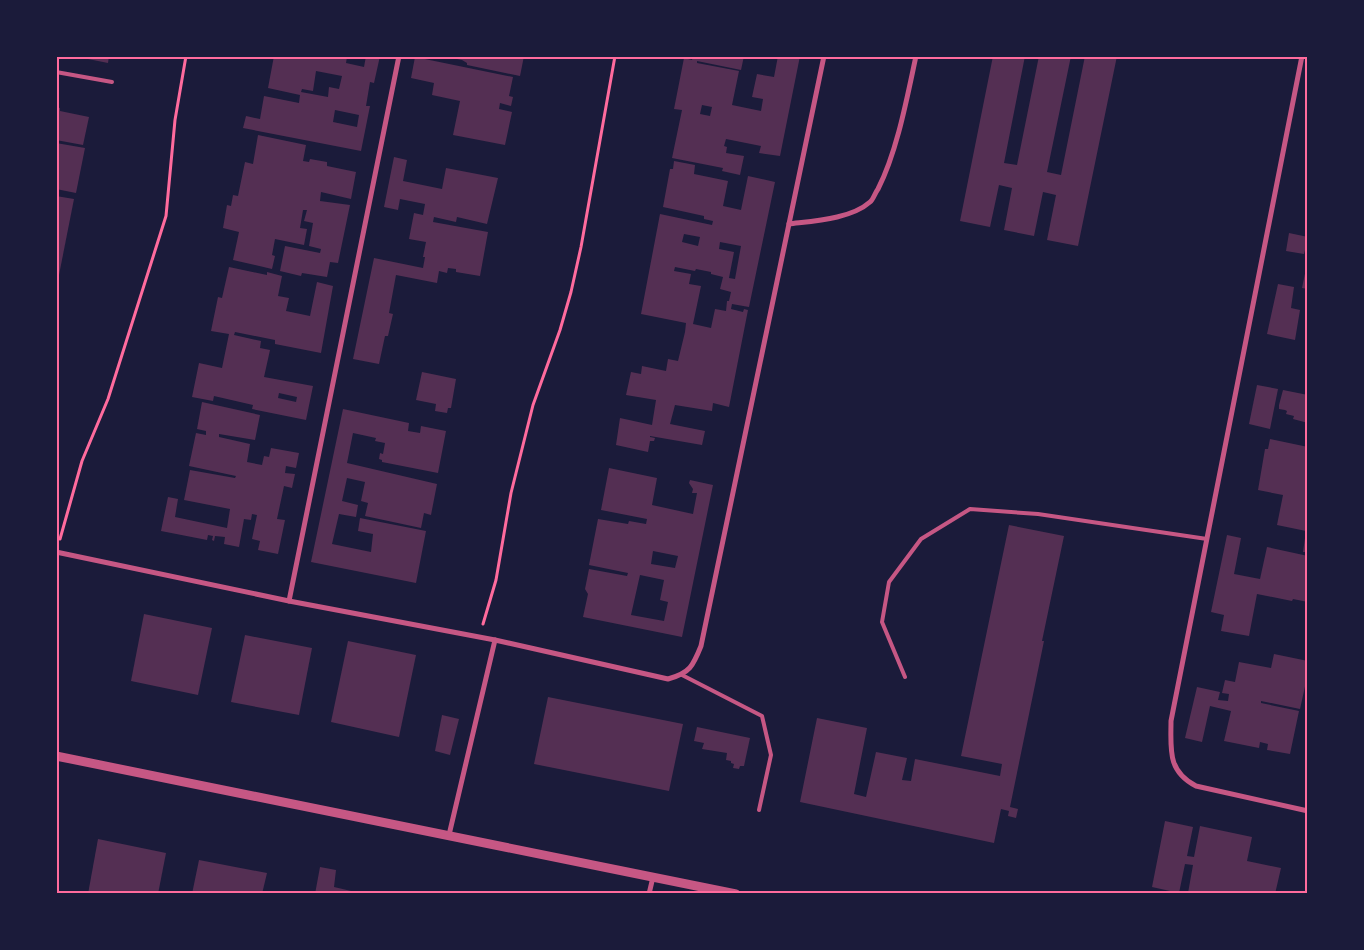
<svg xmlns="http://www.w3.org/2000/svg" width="1364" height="950" viewBox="0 0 1364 950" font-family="Poppins,sans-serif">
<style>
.building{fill:#542f53;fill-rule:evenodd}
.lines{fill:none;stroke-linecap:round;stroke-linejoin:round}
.path{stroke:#ff6b9d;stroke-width:3}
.service{stroke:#c65784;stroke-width:4}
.minor{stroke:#c65784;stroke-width:5}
.tertiary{stroke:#c65784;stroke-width:9}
.neatline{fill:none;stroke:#ff6b9d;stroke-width:2}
</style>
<rect width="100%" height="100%" fill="#1b1b3a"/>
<g class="building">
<path d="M83,56H109L108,63L83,58Z"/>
<path d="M274,56H346L347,57L346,63L364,67L366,56H380L374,83L370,82L366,106H370L361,151L243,128L246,116L260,119L264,96L299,103L300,95L268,88ZM316,71L342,76L339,89L329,87L328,97L301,92L302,89L313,91ZM335,110L359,115L357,127L333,122Z"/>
<path d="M452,56H524L520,76L467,65V63L462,60L452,58Z"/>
<path d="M693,56H744L741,70L697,61V63L739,71L732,105L761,111L763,99L752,97L757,74L774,77L778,56H800L780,156L759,153L761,146L726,139L724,146L727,147L726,153L744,156L740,175L722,171L723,168L672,158L682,110L674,109L684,58L692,60ZM702,105L712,107L710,116L700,114Z"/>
<path d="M993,56H1025L1004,163L1017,165L1039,56H1071L1047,172L1061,175L1085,56H1117L1078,246L1047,240L1056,195L1043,192L1034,236L1004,230L1012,188L999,185L990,227L960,221Z"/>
<path d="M415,57L513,77L509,96L513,97L511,106L500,103L499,109L512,112L505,145L453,135L460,101L432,95L434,83L411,78Z"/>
<path d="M56,107L60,108V111L89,117L83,145L56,140Z"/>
<path d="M258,135L306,145L303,161L309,162L310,159L327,162V166L356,172L351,199L321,192L320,201L350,205L338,263L330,262L327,277L302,273L301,276L280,271L285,246L320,253L321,249L309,246L313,223L304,221L307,210H303L300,228L307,229L304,245L275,239L272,255L275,256L272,269L233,260L239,232L223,228L227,205L231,206L233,195L238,196L245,162L253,164Z"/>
<path d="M56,143L85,148L76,193L56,189Z"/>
<path d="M394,157L407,160L403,181L442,189L446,168L498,178L487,224L457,217L456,222L434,217L433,222L488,232L480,276L456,272V269L448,268L447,273L439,271L437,283L396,275L389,313L393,314L388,336H385L379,364L353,359L374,258L423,268L425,257H423L426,242L409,239L414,213L423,215L425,204L400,199L398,210L384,207Z"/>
<path d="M674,161L695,165L694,174L728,181L723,206L741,210L748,176L775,182L749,307L732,304L731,309L743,312L744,309L748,310L729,407L713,403L712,411L675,405L670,424L705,431L702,445L650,436V437L655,438L654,441H650L648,452L616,445L620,418L652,425L656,400L626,395L631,372L641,374L642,366L666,371L668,359L678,361L685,332L686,323L641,314L660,214L712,225L713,221L704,219V216L663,207L670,169H673ZM684,234L700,237L698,246L682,242ZM720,242L741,246L735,279L729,278L734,252L719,249ZM675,267L695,271L696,269L711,272V274L723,277L720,289L731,292L729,301H727L726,311L715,309L711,328L693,324L701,286L689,284L691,274L674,271Z"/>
<path d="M56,196L74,199L57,285H56Z"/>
<path d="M1289,233L1308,237V246H1306L1304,254L1286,251Z"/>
<path d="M1307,264H1308V289L1302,288Z"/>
<path d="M229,267L267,275V272L282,276L278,296L289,298L286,311L310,316L317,282L333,286L321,353L275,344V340L235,332L234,335L261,341L260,348L270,350L264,377L313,386L306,420L252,409L253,405L214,396L213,401L192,397L199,363L222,368L229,334L211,331L218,297L222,298ZM279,393L297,397L296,402L278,398Z"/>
<path d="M1278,284L1294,287L1291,308L1300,310L1295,340L1267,334Z"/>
<path d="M422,372L456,379L451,408H448L447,413L435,411L436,404L416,400Z"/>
<path d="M1257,385L1278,389L1270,429L1249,424Z"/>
<path d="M1283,390L1308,395V423L1293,419L1294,416L1286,414L1287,411L1285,410L1279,409V405Z"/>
<path d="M202,402L260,415L255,440L219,434V437L250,444L247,462L262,465L264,456L269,457L271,448L299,453L296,468L286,466L285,473L295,474L292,488L284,486L277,519L285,520L278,554L258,550L260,541L252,539L257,515L252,514L251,520L244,519L239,547L224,544L225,537L215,536L214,541L212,540L213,536L208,535L207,540L161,531L168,497L178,499L175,517L227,528L230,509L184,500L190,470L235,478L236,476L189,466L196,433L206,435V431L197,429Z"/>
<path d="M343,409L409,423L408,431L420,433L421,426L446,431L438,473L382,462V460L379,459L380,453L383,454L385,443L375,441L376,438L353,433L347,463L437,484L431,515L424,513L421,528L365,516L368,503L361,501L365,482L347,478L342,501L358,505L356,517L339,514L332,544L371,552L373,534L358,531L360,518L426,531L416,583L311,562Z"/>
<path d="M1270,439L1308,447V552H1303L1306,531L1277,525L1283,495L1258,490L1265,449H1268Z"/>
<path d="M609,468L657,478L652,505L693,514L697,493H692L693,489L689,483L690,480L713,485L682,637L583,617L588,594L585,589L589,569L627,576L628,573L589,565L598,519L628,524L629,521L646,524L647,519L601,510ZM653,551L678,556L675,568L651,564ZM640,575L664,580L660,600L668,602L664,621L631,615Z"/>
<path d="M1009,525L1064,536L1042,641H1044L1010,807L1018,809L1016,818L1008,816L1009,811L1001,809L994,843L800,802L817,718L867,728L854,794L866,797L876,752L907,758L902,780L911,781L915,759L1000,776L1002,764L961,756Z"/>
<path d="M1227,535L1241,538L1234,574L1260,579L1267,547L1308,556V602L1293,599L1292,601L1257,594L1249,636L1221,631L1224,615L1211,612Z"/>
<path d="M144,614L212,628L198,695L131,681Z"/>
<path d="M245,635L312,648L299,715L231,702Z"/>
<path d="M348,641L416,655L399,737L331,722Z"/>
<path d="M1274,654L1308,661V673L1300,709L1261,701V703L1299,711L1290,754L1267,750L1268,744L1260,742L1259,748L1224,741L1231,711L1210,706L1202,742L1185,738L1197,687L1220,692L1218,700L1228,701L1229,694L1222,693L1225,680L1235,682L1239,662L1271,668Z"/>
<path d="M548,697L683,724L669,791L534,764Z"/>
<path d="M442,715L459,719L450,755L435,751Z"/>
<path d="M697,727L750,738L744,766H740L739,769L733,768L734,764L731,763V761L726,760L727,753L702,749L704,743L694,741Z"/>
<path d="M1165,821L1193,827L1187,856L1194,857L1200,826L1252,837L1247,861L1281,868L1275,894L1188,893L1193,865L1185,864L1179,893L1152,887Z"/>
<path d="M98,839L166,853L158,894H88Z"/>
<path d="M199,860L267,873L262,894H192Z"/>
<path d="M320,867L336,870L334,887L364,894H315Z"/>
</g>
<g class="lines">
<g class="path">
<path d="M60,539L82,461L108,399L166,216L175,120L186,56"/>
<path d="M483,624L496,580L511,493L533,405L560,330L571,292L581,247L615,56"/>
</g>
<g class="service">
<path d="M56,72L112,82"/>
<path d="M682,675L762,716L771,755L759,810"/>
<path d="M905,677L882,622L889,582L921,539L970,509L1038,514L1207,539"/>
</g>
<g class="minor">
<path d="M1302,56L1171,721C1171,749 1167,771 1196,786L1308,811"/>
<path d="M789,224C813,221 851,219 870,202C873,200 875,193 878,189C897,152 907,98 916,56"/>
<path d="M56,552L289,601L495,640L668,679C690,673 693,666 701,646L824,56"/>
<path d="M289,601L399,56"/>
<path d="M449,835L495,640"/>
<path d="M649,894L653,877"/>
</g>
<path class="tertiary" d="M56,756L736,894"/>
</g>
<rect width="1364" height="950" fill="none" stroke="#1b1b3a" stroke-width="115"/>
<rect x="58" y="58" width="1248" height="834" class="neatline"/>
</svg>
